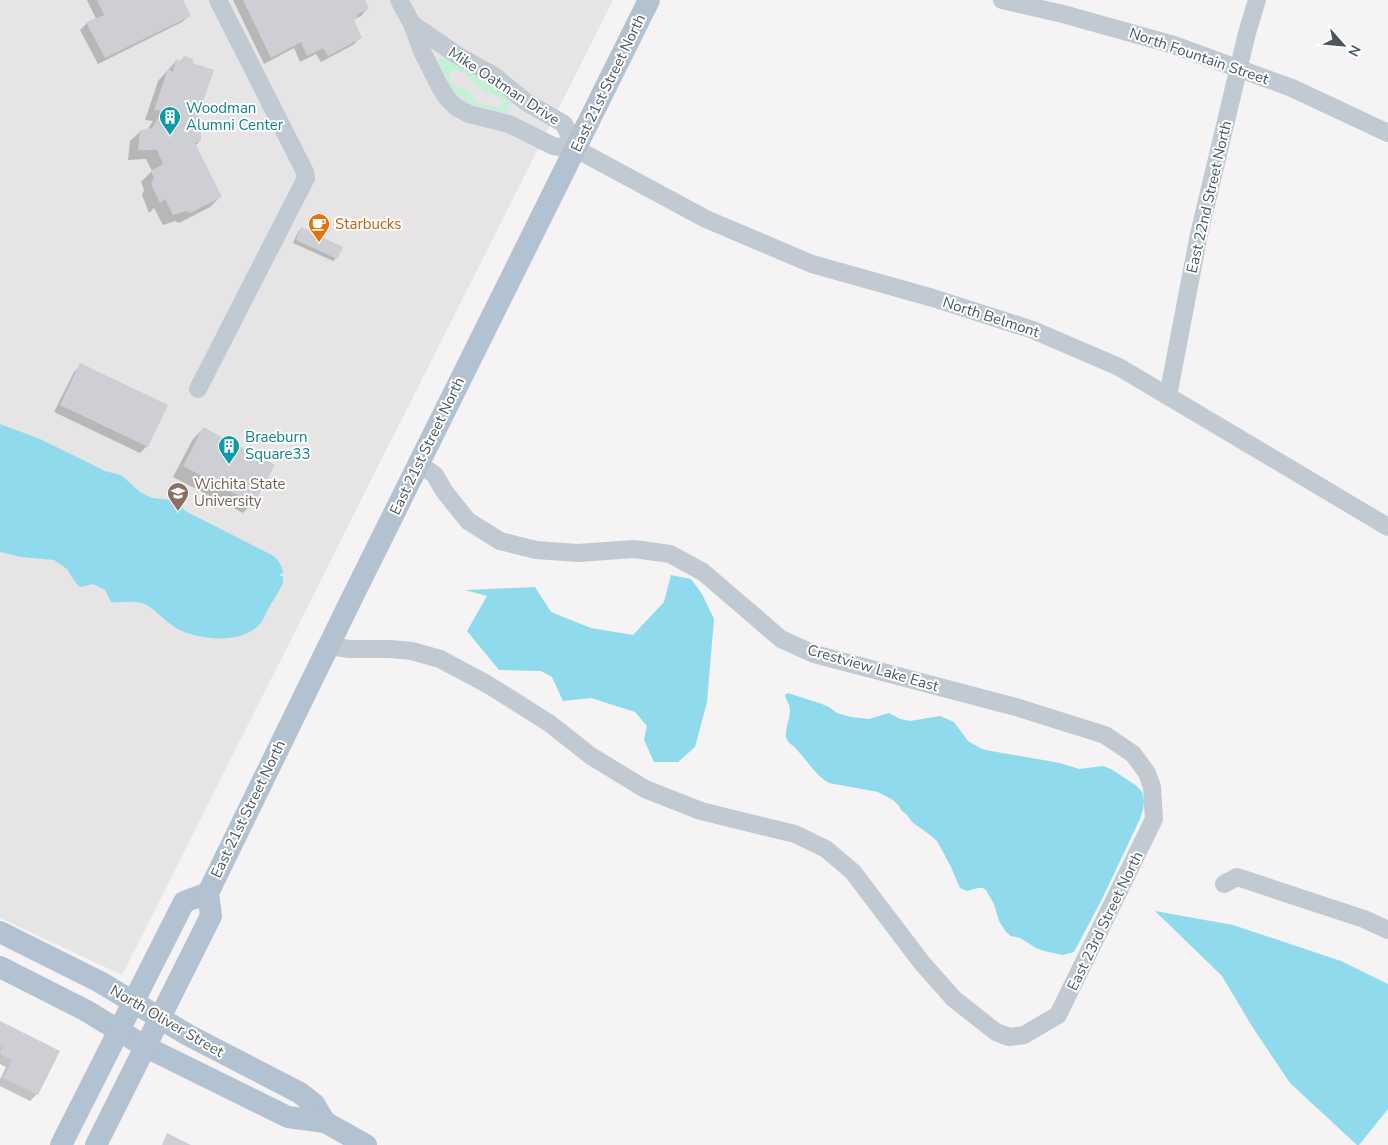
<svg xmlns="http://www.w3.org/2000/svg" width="1388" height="1145" viewBox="0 0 1388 1145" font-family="'Nunito Sans',sans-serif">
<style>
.education{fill:#e6e4e5}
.green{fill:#c3f1d5;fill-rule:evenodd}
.water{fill:#90daee}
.shadow{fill:#0003}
.building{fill:#cdcfd5}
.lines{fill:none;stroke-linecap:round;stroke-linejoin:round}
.minor{stroke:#c1cad2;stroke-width:18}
.major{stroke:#b3c2d1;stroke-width:22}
.labels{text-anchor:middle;stroke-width:4;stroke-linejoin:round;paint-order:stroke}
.street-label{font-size:15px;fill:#4a5661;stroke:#fff}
.culture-label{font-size:15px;fill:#0d838f;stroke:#fff;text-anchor:start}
.food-label{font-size:15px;fill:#c56008;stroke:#fff;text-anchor:start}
.education-label{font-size:15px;fill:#785e54;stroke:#fff;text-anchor:start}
</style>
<rect width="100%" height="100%" fill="#f5f3f3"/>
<path class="education" d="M0,0H613L122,975L0,918Z"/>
<path class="green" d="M439,57H442L492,86L511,102L506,113C475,105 460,108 445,75C442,70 437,63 439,57ZM453,70L463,72L484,92L498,96L503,101L502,105L498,107L476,103L469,90L458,87L451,82L449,74Z"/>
<g class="water">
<path d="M0,424L40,439L105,471L121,475L140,492L152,498L172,500L177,503L187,512L193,515L274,556C279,561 282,566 283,573L280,574V576H283V583C279,592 274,599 269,607C266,612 264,619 260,624C241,645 198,640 176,628C164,621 154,607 142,603C133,600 121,603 111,602L105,590L93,584L80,587L75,582L67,569L54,560L21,557L0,552Z"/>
<path d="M671,575L691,579L702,594L714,619L707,702L695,747L678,762H654L644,740L647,726L635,712L591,698L563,701L552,677L541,671L499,670L467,631L487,596L465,590L535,587L551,612L591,628L633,635L664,602Z"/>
<path d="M788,693L822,704L829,707L837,713L851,717L869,719L889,713L900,719L910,721L940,716L954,722L968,741L982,749L991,751L1060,763L1079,769L1103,766L1111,769L1137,786L1142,792L1144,801L1143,809L1140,819L1102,899L1074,952L1063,955L1044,951L1036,948L1020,938L1011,936L1006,932L999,921L994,904L986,890L983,888H978L967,891L960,888L950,865L937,841L930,835L912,822L907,815L901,810L899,806L893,800L878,792L829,783C815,775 807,760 796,749C792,744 788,744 786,737C785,729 790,719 790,710C790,704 786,701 785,695Z"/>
<path d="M1155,911L1233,925L1341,961L1388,984V1109L1359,1145H1357L1290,1083L1253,1028L1222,976Z"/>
</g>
<g class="shadow">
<path d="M87,0H182L189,16L182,22L98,64L80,30L87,23L96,19Z"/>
<path d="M233,0H363L367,9L361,16L353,20L360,38L353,45L321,62L316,54L300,62L294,48L264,64Z"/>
<path d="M184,57L192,131L200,141L195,146L220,197L210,207L179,223L175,221L163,225L154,208L149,213L142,195L144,190L141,182L152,171L146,159L128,160L130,141L141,131L147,130L153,121L145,120L158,81L177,60L180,62Z"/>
<path d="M301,229L336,258L333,261L293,243L298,232Z"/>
<path d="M81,365L166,406L147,446L140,453L54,412L74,372Z"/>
<path d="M203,429L253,503L243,513L173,477L193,439Z"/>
<path d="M0,1022L58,1051L37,1094L30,1101L0,1086V1079L6,1067L0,1064Z"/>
</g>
<g class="building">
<path d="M97,0H183L191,16L105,58L86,22L104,15Z"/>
<path d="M243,0H365L369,9L356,15L358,17L354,20L362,38L328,56L323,48L307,56L301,42L271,58Z"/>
<path d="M184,56L193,59V63L214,70L193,130H201V141L195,143L222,197L190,213L186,211L173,215L165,199L160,203L151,184L154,178L151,171L163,164L157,150H138L140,130L152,128L162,111L154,110L168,69L173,72L176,59L182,62Z"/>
<path d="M301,227L343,247L337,259L296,240Z"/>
<path d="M80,363L168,405L148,447L60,405Z"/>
<path d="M203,427L275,465L254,504L183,466Z"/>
<path d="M0,1021L60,1051L38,1095L3,1078L12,1060L0,1054L2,1047L0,1046Z"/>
<path d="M167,1133L191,1145H162Z"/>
</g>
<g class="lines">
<g class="minor">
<path d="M399,0L412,24L422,51L439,85L447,98L456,107L469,114L509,124L553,146L576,149L706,219L812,264L933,298L1033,330L1119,367L1388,527"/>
<path d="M1002,0L1063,14L1174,45L1292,88L1388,133"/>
<path d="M412,24L457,55L493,75L526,102L564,124L576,149"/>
<path d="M198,389L306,178L305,172L218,0"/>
<path d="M1168,396L1199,234L1247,33L1257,0"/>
<path d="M328,646L350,649H390L412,651L440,659L487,684L549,723L591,756L645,789L701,811L795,834L826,849L853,872L922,963L954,999L996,1032L1009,1037L1024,1035L1058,1015L1154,819L1152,787L1147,773L1133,754L1105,735L1016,707L814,654L781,639L703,572L670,554L634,549L578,553L536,550L500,541L468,521L444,491L435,475L418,463"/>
<path d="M1224,884L1237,877L1364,919L1388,930"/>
</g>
<g class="major">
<path d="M0,932L100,982L188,1035L300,1093L314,1104L325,1122"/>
<path d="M0,967L85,1010L146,1047L288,1117L325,1122L366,1145"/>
<path d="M61,1145L184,902L208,893"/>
<path d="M96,1145L211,916L208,893L351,600L649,0"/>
</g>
</g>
<defs>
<g id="building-pin" transform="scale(1.125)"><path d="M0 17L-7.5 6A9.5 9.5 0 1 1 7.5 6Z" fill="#0f9aa8" stroke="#fff"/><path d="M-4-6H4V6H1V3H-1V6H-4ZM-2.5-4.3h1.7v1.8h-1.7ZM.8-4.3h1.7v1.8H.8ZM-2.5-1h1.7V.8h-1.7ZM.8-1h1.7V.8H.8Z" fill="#fff"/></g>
<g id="cafe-pin" transform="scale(1.125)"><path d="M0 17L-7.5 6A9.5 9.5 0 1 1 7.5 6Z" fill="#e8710a" stroke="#fff"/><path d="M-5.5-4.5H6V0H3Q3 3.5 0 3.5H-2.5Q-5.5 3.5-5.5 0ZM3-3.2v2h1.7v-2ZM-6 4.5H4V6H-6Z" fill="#fff"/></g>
<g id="university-pin" transform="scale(1.125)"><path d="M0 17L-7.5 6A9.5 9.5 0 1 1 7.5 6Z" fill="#8d6e63" stroke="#fff"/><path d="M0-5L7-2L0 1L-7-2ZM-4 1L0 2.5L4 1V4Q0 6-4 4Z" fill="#fff"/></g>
</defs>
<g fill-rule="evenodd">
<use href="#building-pin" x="170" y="117"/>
<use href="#cafe-pin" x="319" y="224"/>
<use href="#building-pin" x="229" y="446"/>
<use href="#university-pin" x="178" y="493"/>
</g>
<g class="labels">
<g class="street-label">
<text transform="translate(1199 56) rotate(19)" y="5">North Fountain Street</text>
<text transform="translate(608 83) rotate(-64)" y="5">East 21st Street North</text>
<text transform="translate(504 86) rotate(33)" y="5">Mike Oatman Drive</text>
<text transform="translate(1209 197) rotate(-77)" y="5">East 22nd Street North</text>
<text transform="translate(991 317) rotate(18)" y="5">North Belmont</text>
<text transform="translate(427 446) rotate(-64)" y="5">East 21st Street North</text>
<text transform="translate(873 668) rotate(16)" y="5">Crestview Lake East</text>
<text transform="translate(248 809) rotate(-64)" y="5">East 21st Street North</text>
<text transform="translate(1105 921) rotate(-64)" y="5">East 23rd Street North</text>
<text transform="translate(167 1021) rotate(30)" y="5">North Oliver Street</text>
</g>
<g class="culture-label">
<text x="186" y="113">Woodman<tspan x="186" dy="17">Alumni Center</tspan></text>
<text x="245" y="442">Braeburn<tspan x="245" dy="17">Square33</tspan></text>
</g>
<g class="food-label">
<text x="335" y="229">Starbucks</text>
</g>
<g class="education-label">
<text x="194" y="489">Wichita State<tspan x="194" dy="17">University</tspan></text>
</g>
</g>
<g transform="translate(1343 45) rotate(117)" stroke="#ffffff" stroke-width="4" paint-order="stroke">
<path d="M0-4L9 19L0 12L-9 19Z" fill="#4a5661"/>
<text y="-8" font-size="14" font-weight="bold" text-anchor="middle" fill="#4a5661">N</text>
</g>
</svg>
